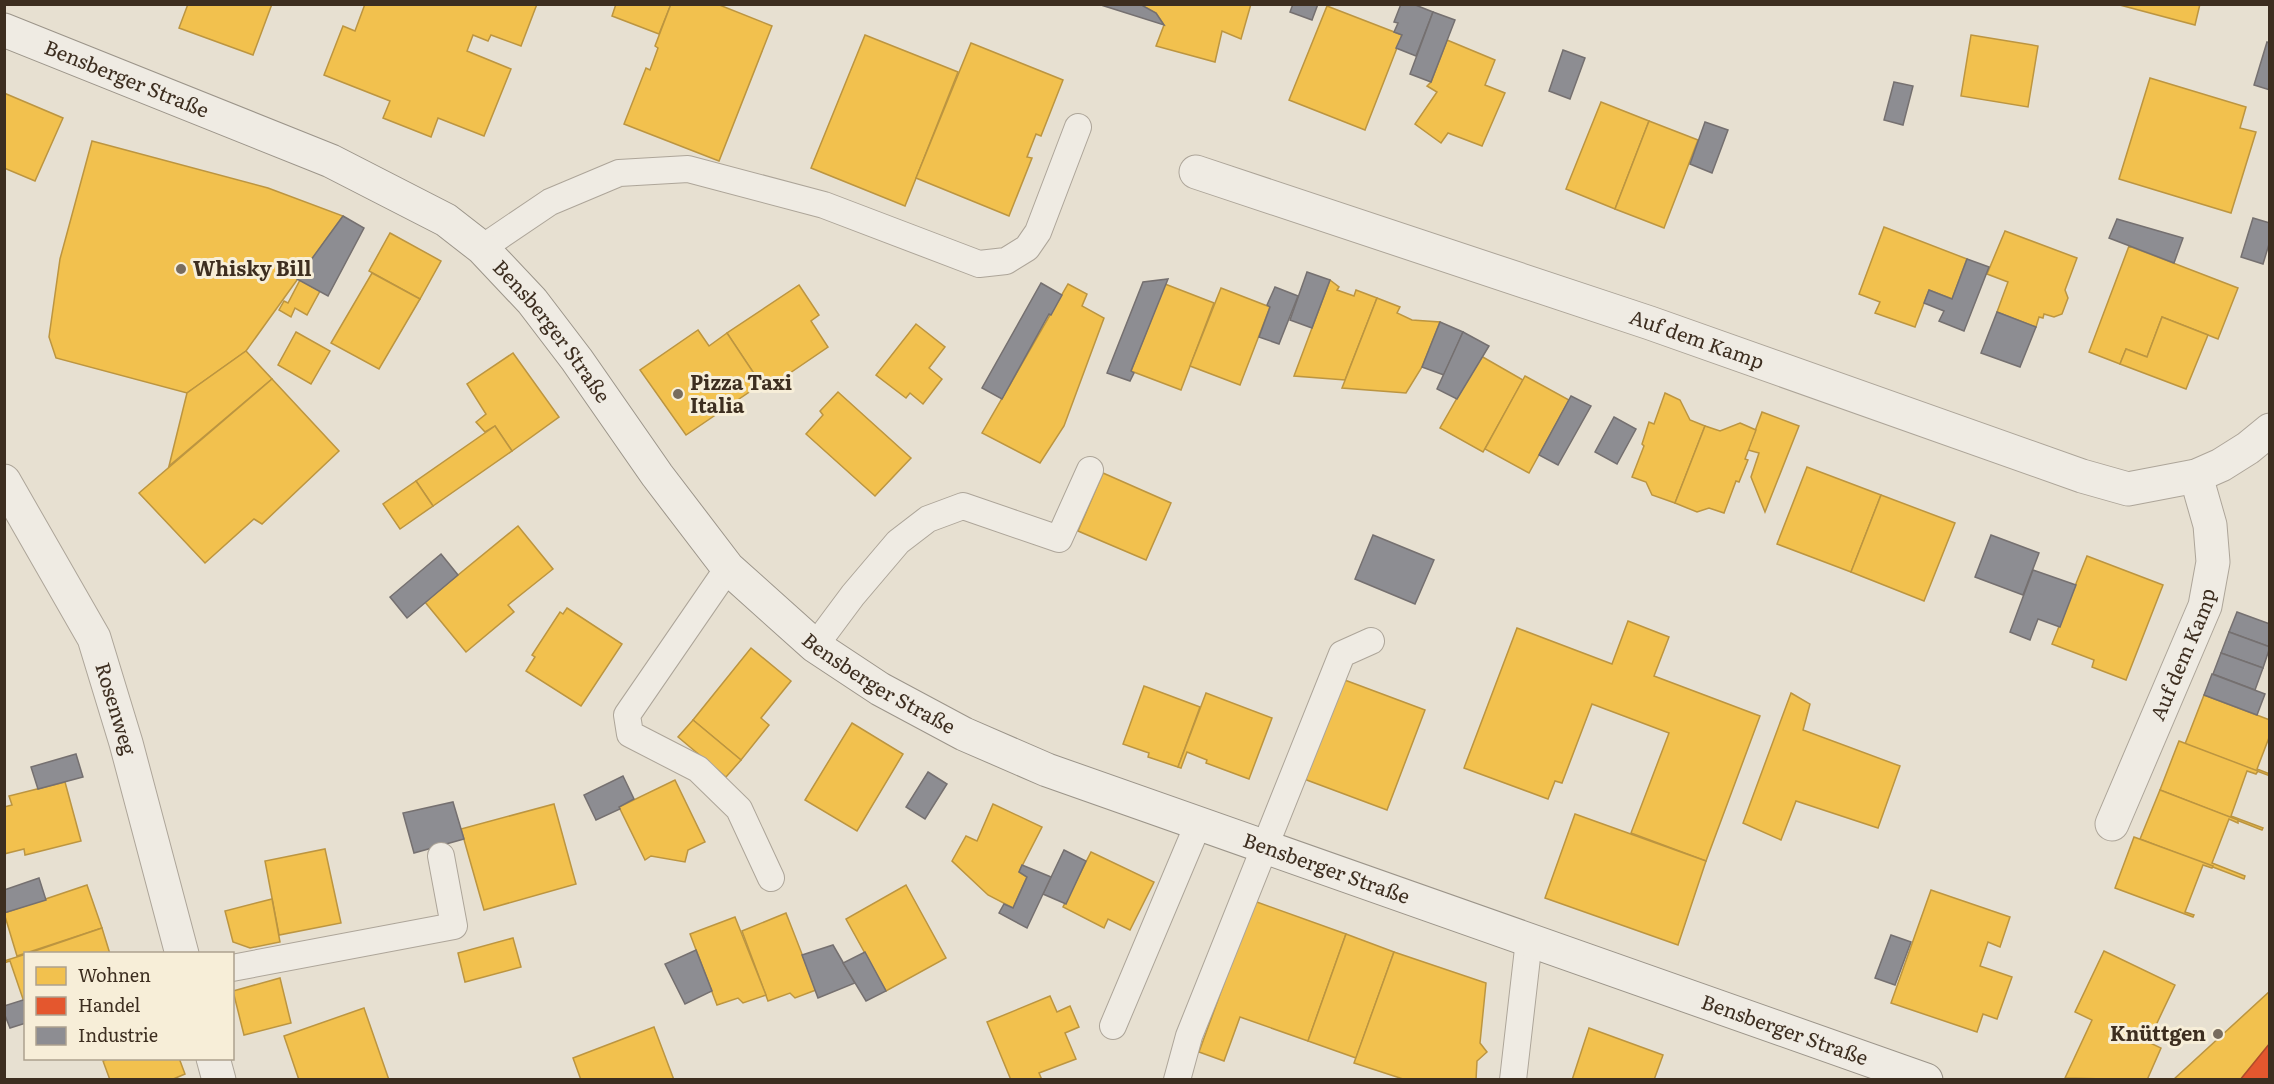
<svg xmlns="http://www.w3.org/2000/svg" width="2274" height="1084" viewBox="0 0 2274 1084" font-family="Literata,serif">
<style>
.homes{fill:#f2c14e;stroke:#bc9540;stroke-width:1.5}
.shops{fill:#e4572e;stroke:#b24b2a;stroke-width:1.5}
.industry{fill:#8d8d92;stroke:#757070;stroke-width:1.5}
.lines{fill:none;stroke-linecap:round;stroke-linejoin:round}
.service-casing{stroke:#ada599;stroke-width:28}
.minor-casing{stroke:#ada599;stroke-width:35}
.secondary-casing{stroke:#9c958a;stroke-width:35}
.service{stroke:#efebe3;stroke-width:26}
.minor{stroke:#efebe3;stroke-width:33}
.secondary{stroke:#efebe3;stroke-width:33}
.poi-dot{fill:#786c5e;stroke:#f7eed8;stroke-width:2}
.labels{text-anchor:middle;stroke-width:6;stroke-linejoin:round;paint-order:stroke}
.street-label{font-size:20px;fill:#3d2e20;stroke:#f7eed8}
.poi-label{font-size:20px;font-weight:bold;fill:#3d2e20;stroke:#f7eed8;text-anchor:start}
</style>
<rect width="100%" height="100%" fill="#e7e0d1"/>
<g class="homes">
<path d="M188,4H272L253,55L179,28Z"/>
<path d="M365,4H537L521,46L491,35L488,41L473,35L467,51L511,69L484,136L438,118L431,137L383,118L390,101L324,75L343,26L355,31Z"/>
<path d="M616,4H671L659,34L612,16Z"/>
<path d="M671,4H717L772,26L719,161L624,124L646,68L650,70L658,48L655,46Z"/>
<path d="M1144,4H1251L1241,39L1222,31L1215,62L1156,46L1164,25L1156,13L1143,6Z"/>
<path d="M2116,4H2200L2195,25Z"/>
<path d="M1327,6L1402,35L1365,130L1289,100Z"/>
<path d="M865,35L958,72L905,206L811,168Z"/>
<path d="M1971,35L2038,46L2028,107L1961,96Z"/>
<path d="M1447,40L1495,60L1485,85L1505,93L1482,146L1448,133L1441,143L1415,124L1437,92L1427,86L1431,82Z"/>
<path d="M971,43L1063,80L1041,136L1036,134L1027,157L1032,158L1009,216L916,178Z"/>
<path d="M2150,78L2246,107L2240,128L2256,132L2231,213L2119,179Z"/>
<path d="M4,93L63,118L35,181L4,168Z"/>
<path d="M1601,102L1649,121L1615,209L1566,189Z"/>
<path d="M1649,121L1698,140L1664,228L1615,209Z"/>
<path d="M92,141L268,188L343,216L246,351L187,393L56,358L49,337L60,259Z"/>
<path d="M1884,227L1967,259L1952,299L1929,290L1915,327L1875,313L1880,302L1859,294Z"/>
<path d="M2005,231L2077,258L2065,290L2068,298L2062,314L2054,317L2044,314L2043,318L2039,317L2036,327L1997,312L2008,282L1987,274Z"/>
<path d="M390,233L441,261L420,299L369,271Z"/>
<path d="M2129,246L2238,288L2218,339L2162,317L2147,357L2126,349L2120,364L2089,352Z"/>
<path d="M372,273L420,299L379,369L331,343Z"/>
<path d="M300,280L320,291L307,315L295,308L291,317L279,310L284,301L288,303Z"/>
<path d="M1330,280L1339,287L1337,290L1354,296L1356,290L1377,298L1345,380L1294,376Z"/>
<path d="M1068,284L1087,294L1082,306L1104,318L1064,426L1040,463L982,433Z"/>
<path d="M1165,284L1214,303L1181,390L1131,371Z"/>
<path d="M799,285L819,315L811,321L828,347L765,390L727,333Z"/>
<path d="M1221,288L1270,307L1240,385L1190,366Z"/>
<path d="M1377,298L1400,307L1397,313L1412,320L1440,322L1422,367L1406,393L1342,388Z"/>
<path d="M2162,317L2208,335L2186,389L2120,364L2126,349L2147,357Z"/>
<path d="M916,324L945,347L929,368L942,379L923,404L910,393L906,398L876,375Z"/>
<path d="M698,330L709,346L727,333L761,384L686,435L640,370Z"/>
<path d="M296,332L330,351L311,384L278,365Z"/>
<path d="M246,351L272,379L169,466L187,393Z"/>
<path d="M513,353L559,417L512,451L495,426L485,432L476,422L486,414L467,384Z"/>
<path d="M1481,356L1523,380L1483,452L1440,428Z"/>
<path d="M1525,376L1569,400L1529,473L1485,449Z"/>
<path d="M272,379L339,451L262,524L254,519L205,563L139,493Z"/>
<path d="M838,392L911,458L875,496L806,434L823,415L820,411Z"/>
<path d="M1665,393L1680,400L1690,420L1705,426L1675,503L1652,495L1646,482L1632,477L1644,446L1642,444L1649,422L1654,424Z"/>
<path d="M1762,412L1799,426L1765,512L1751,477L1759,453L1748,450Z"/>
<path d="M1740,423L1756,430L1745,459L1748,460L1739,482L1736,481L1724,513L1709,508L1697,512L1675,503L1705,426L1720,431Z"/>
<path d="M495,426L512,451L433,506L416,481Z"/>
<path d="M1807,467L1881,495L1851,572L1777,544Z"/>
<path d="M1103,473L1171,503L1146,560L1078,531Z"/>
<path d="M416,481L433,506L400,529L383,504Z"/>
<path d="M1881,495L1955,523L1924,601L1851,572Z"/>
<path d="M518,526L553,569L508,605L514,612L466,652L425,602Z"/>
<path d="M2087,556L2163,585L2126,680L2092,667L2094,660L2052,644Z"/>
<path d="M567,608L622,644L581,706L526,671L535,657L532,655L560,612L563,614Z"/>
<path d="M1628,621L1669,637L1654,676L1760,716L1706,861L1631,833L1669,733L1592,704L1562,783L1555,781L1548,799L1464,768L1517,628L1612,664Z"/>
<path d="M751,648L791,681L761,718L769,725L741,760L693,720Z"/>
<path d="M1342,679L1425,710L1387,810L1304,779Z"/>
<path d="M1144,686L1200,707L1178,767L1148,757L1149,753L1123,744Z"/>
<path d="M1206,693L1272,718L1249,779L1206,763L1207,760L1187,752L1181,768L1178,767Z"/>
<path d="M1791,693L1810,704L1803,730L1900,766L1878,828L1796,801L1781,840L1743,823Z"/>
<path d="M2204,695L2270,720V735L2257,769L2270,774V776L2185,744Z"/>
<path d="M693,720L741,760L726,777L678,737Z"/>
<path d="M852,723L903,754L857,831L805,800Z"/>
<path d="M2179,741L2258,771L2256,774L2247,771L2231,816L2263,828L2262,830L2160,790Z"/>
<path d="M675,780L705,842L688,850L685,862L651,856L645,860L619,807Z"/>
<path d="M65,782L81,841L25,855L24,849L4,854V807L12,805L9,796Z"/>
<path d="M2160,790L2238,820V823L2229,819L2212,863L2245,876L2244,879L2140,839Z"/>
<path d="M554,804L576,884L484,910L461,829Z"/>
<path d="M993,804L1042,827L1019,872L1027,877L1013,908L988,895L952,861L966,836L977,841Z"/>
<path d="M1575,814L1706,861L1678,945L1545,898Z"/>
<path d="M2134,837L2213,866L2212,868L2203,865L2185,912L2194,915L2193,917L2115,888Z"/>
<path d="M325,849L341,923L279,935L265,861Z"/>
<path d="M1091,852L1154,882L1130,930L1108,919L1104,928L1063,907Z"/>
<path d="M87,885L102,928L17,956L4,913Z"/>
<path d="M906,885L946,958L886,991L846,919Z"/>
<path d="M1931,890L2010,917L2000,947L1988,942L1980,966L2012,977L1997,1019L1983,1014L1977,1032L1891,1003Z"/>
<path d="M272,899L280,942L250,948L233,942L225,911Z"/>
<path d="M1254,901L1346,934L1308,1041L1240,1017L1224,1061L1199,1052Z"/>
<path d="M786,913L816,990L795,998L790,993L768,1001L742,931Z"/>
<path d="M735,917L766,995L743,1003L738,998L717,1005L690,934Z"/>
<path d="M102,928L110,954H26Z"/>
<path d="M1346,934L1394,952L1356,1058L1308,1041Z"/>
<path d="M513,938L521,967L465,982L458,953Z"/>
<path d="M2104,951L2175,985L2148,1042L2161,1048L2147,1080L2065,1078L2092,1020L2075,1012Z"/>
<path d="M1394,952L1486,983L1480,1043L1487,1052L1477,1061L1476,1080H1406L1354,1063Z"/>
<path d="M26,954V1001L24,1002L10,961L4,963V961Z"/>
<path d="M280,978L291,1023L244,1035L233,991Z"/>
<path d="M2270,991V1043L2240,1080H2173Z"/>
<path d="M1050,996L1057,1012L1070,1006L1079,1027L1065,1033L1076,1059L1039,1073L1042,1080H1011L987,1022Z"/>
<path d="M364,1008L389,1080H299L284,1036Z"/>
<path d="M654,1027L674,1080H581L573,1058Z"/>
<path d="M1589,1028L1663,1055L1654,1080H1572Z"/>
<path d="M110,1058H179L185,1074L171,1080H110L103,1061Z"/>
</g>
<path class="shops" d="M2270,1043V1080H2240Z"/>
<g class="industry">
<path d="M1144,4L1143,6L1156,13L1164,25L1101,5Z"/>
<path d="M1293,4H1318L1312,20L1290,12Z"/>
<path d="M1401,4H1413L1433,12L1416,56L1396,48L1402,35L1394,32L1398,23L1394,22Z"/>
<path d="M1433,12L1455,20L1431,82L1410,74Z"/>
<path d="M2267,42L2270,43V90L2254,85Z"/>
<path d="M1563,50L1585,58L1570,99L1549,91Z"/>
<path d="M1894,82L1913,86L1903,125L1884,120Z"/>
<path d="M1705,122L1728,130L1712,173L1690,164Z"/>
<path d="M343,216L364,228L328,296L297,279Z"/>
<path d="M2253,218L2270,223V241L2263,264L2241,257Z"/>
<path d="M2117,219L2183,238L2174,263L2109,238Z"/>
<path d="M1967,259L1989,267L1964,331L1939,321L1944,311L1924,303L1929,290L1952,299Z"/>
<path d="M1307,272L1330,280L1312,328L1290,320Z"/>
<path d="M1168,279L1131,371L1134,373L1130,381L1107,373L1143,282Z"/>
<path d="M1041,283L1062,295L1051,315L1049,314L1002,399L982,388Z"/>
<path d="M1275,287L1298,296L1279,344L1259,337L1270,307L1267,305Z"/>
<path d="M1997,312L2036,327L2020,367L1981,353Z"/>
<path d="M1440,322L1463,332L1444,375L1422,367Z"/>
<path d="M1463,332L1489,346L1457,399L1437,389Z"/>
<path d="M1571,396L1591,406L1558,465L1539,455Z"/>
<path d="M1614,417L1636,429L1617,464L1595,452Z"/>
<path d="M1373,535L1434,560L1415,604L1355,579Z"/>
<path d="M1991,535L2039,553L2023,595L1975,577Z"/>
<path d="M441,554L458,575L407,618L390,597Z"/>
<path d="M2033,570L2076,585L2060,627L2038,619L2030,640L2010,632Z"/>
<path d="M2237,612L2270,624V647L2229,632Z"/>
<path d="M2229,632L2270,647L2263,668L2221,653Z"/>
<path d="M2221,653L2263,668L2255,690L2213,674Z"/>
<path d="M2212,674L2265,694L2257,715L2204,695Z"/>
<path d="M76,754L83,777L38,789L31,767Z"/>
<path d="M928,772L947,784L925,819L906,807Z"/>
<path d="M623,776L634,799L619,807L620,809L596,820L584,795Z"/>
<path d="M453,802L464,839L414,853L403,813Z"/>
<path d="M1064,850L1086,861L1066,904L1043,894Z"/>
<path d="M1022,865L1051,877L1027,928L999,913L1004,904L1013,908L1027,877L1019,872Z"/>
<path d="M39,878L46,900L4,913V890Z"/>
<path d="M1891,935L1911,942L1895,985L1875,978Z"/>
<path d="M833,945L855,983L818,998L802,955Z"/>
<path d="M696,950L712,991L685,1004L665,964Z"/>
<path d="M865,952L886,991L866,1001L843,963Z"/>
<path d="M23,1000L26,1001V1023L10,1028L4,1013V1006Z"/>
</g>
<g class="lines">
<g class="service-casing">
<g id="service">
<path d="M482,248L550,202L619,173L688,169L824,205L979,264L1006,261L1027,248L1038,232L1078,127"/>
<path d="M728,568L627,715L630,734L698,769L739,809L771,878"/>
<path d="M815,646L853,595L898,542L928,519L963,506L1059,539L1090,470"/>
<path d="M232,968L454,926L441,856"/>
<path d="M1113,1026L1199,822"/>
<path d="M1177,1080L1189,1036L1342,654L1371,641"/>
<path d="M1513,1080L1529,940"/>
</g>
</g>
<g class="minor-casing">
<g id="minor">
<path id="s1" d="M1196,172L1650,323L2082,476L2128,489L2196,476L2221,465L2248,448L2270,430"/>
<path id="s2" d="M4,481L94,638L126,743L182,954"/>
<path id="s3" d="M2112,824L2205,606L2213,562L2210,525L2196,476"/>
<path d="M213,1058L219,1080"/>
</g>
</g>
<g class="secondary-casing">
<g id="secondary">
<path id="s4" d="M4,30L331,161L446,220L482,248L532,301L577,360L657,475L728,568L815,646L880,689L964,734L1047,770L1926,1080"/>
</g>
</g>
<use href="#service" class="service"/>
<use href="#minor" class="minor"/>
<use href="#secondary" class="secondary"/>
</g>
<g class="poi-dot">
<circle cx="181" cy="269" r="6"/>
<circle cx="678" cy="394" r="6"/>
<circle cx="2218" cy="1034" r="6"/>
</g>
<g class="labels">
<g class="street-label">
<text dy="7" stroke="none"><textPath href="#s4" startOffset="132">Bensberger Straße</textPath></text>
<text dy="7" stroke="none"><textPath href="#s4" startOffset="636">Bensberger Straße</textPath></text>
<text dy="7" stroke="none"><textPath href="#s1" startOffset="528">Auf dem Kamp</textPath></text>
<text dy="7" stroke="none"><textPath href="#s3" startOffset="184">Auf dem Kamp</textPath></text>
<text dy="7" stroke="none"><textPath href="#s4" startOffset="1122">Bensberger Straße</textPath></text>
<text dy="7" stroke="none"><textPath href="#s2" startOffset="255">Rosenweg</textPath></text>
<text dy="7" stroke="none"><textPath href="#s4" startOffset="1608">Bensberger Straße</textPath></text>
<text dy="7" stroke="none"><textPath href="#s4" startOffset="2094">Bensberger Straße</textPath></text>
</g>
<g class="poi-label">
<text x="193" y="276">Whisky Bill</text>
<text x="690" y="390">Pizza Taxi<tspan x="690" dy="23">Italia</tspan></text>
<text x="2206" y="1041" text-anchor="end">Knüttgen</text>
</g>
</g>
<rect width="2274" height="1084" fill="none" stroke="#3d2e20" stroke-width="12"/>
<rect x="24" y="952" width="210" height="108" fill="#f7eed8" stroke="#ada18e" stroke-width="1.5"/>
<rect x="36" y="967" width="30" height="18" fill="#f2c14e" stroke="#ada18e" stroke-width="1.5"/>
<text x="78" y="982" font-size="18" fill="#3d2e20">Wohnen</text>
<rect x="36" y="997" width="30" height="18" fill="#e4572e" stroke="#ada18e" stroke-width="1.5"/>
<text x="78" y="1012" font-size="18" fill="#3d2e20">Handel</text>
<rect x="36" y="1027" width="30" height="18" fill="#8d8d92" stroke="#ada18e" stroke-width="1.5"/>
<text x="78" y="1042" font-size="18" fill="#3d2e20">Industrie</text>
</svg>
